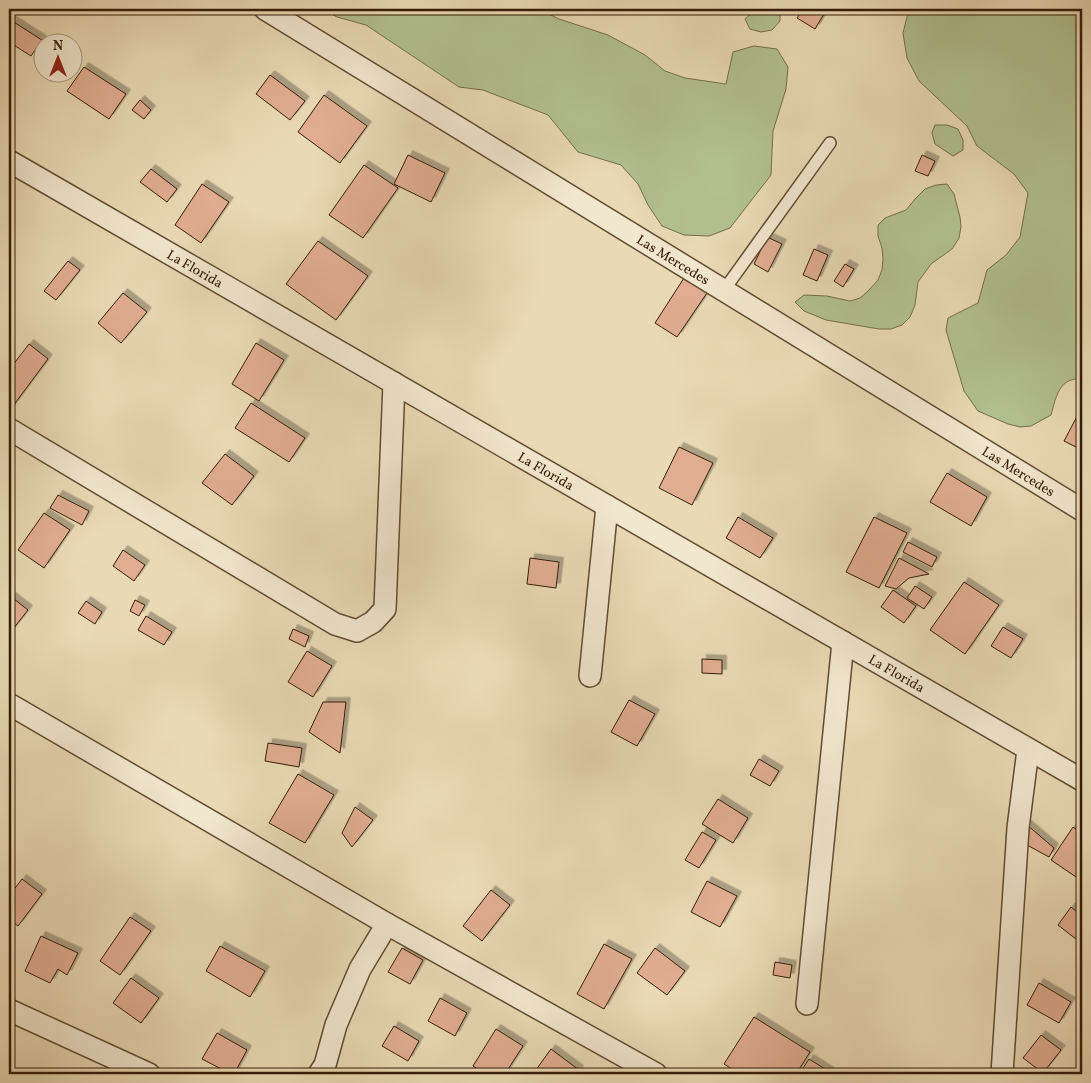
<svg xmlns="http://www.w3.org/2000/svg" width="1091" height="1083" viewBox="0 0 1091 1083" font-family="Vollkorn,serif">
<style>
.green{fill:#b2c090;stroke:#736e4c}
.building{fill:#e0ad91;stroke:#341d07;filter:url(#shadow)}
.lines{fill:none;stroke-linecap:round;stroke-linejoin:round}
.service-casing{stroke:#614c32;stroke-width:14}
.minor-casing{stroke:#614c32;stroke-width:24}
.service{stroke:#f1e6ce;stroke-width:11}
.minor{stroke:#f1e6ce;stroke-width:21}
.labels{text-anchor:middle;stroke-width:4;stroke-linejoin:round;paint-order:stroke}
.street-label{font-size:14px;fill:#341d07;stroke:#f1e6ce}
</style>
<defs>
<filter id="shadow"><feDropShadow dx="4.5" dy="-4.5" stdDeviation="0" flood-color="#0004"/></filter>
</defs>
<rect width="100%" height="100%" fill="#e9d9b4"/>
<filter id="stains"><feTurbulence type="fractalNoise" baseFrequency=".004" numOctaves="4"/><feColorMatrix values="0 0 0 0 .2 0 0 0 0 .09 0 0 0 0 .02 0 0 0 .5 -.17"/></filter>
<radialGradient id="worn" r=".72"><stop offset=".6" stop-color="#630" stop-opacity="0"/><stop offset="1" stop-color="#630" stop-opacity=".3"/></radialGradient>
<g class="green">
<path d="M322,9H538L559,19L608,35L645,55L665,71L685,78L726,84L733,52L754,46L777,49L788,67L786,89L773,131L771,175L730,228L709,236L684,235L662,226L648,205L638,184L621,165L578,152L548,115L483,90L459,87L366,25L337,17Z"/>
<path d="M756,9H777L780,12V21L772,30L761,32L750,29L745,19Z"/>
<path d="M909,9H1082V379C1059,377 1056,397 1051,415L1031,426L1020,427L1008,424L978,411L964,391L946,330L948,318L978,303L987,270L1006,255L1020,237L1028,193L1014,174L977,146L967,126L919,81L907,58L903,33Z"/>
<path d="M935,125H947L958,129L963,140V150L953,156L935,144L932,133Z"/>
<path d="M947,184L954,194L960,217L961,227L959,238L952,249L931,264L918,282L915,305L910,317L902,325L891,329H879L826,320L804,311L795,302L804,295L827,296L850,301L860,298L869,290L878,280L882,270L883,259L882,248L878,236V225L885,218L906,210L915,199L925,189L936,185Z"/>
</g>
<g class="building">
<path d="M803,9H827L815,29L797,18Z"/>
<path d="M9,19L42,40L31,56L9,42Z"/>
<path d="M84,67L126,94L109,119L67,91Z"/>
<path d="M270,75L305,101L290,120L256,94Z"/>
<path d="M324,95L367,126L340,163L298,132Z"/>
<path d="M140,100L151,110L144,119L132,110Z"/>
<path d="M408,155L445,173L431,202L394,184Z"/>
<path d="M922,155L935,161L928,176L915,171Z"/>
<path d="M364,165L398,188L363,238L329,215Z"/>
<path d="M151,169L177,189L167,202L140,182Z"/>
<path d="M202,184L229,202L201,243L175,225Z"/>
<path d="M767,237L782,244L768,272L754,264Z"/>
<path d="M318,241L368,276L336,320L286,284Z"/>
<path d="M814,249L828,255L817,281L803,275Z"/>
<path d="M68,261L80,270L56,300L44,291Z"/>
<path d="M845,264L854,269L843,287L834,281Z"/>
<path d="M684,278L707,293L677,337L655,323Z"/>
<path d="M123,293L147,312L121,343L98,323Z"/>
<path d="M256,343L284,360L259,401L232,384Z"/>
<path d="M29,344L48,359L10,410L9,370Z"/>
<path d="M251,403L305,438L289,462L235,428Z"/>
<path d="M1082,407V450L1064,441Z"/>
<path d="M679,447L713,463L692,505L659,488Z"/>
<path d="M225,454L254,476L232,505L202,483Z"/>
<path d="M947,473L987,497L971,526L930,502Z"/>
<path d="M58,495L89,511L82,525L50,508Z"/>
<path d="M44,513L70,530L44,568L18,550Z"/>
<path d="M738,517L773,538L760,558L726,538Z"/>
<path d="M874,517L907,533L879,588L846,572Z"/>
<path d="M908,542L937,557L932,567L903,552Z"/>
<path d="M123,550L145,565L134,581L113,566Z"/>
<path d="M530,558L559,562L556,588L527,584Z"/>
<path d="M899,558L929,574L909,578L896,589L885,586Z"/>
<path d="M964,582L999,605L965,654L930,630Z"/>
<path d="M915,586L932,597L924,609L907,598Z"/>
<path d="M893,590L916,606L904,623L881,607Z"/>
<path d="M9,595L28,610L9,634Z"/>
<path d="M135,600L145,605L139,616L130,611Z"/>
<path d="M86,601L102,612L95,624L78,613Z"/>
<path d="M146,616L172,632L164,645L138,630Z"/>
<path d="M1003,627L1023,639L1011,658L991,646Z"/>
<path d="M293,629L309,636L305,647L289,639Z"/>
<path d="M307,651L332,666L313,697L288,682Z"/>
<path d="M702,659L722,660V674L702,673Z"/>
<path d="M629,700L655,714L637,746L611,732Z"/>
<path d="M323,702H346L340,753L309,732Z"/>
<path d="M268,743L302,748L299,767L265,761Z"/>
<path d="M759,759L779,771L770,786L750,775Z"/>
<path d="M298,774L334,795L305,843L269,823Z"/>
<path d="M718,799L748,818L733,843L702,824Z"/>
<path d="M355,807L373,820L352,847L342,833Z"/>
<path d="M1026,824L1054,848L1049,857L1027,845Z"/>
<path d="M1073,827L1082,834V881L1051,860Z"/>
<path d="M702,832L716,840L699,868L685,860Z"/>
<path d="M22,879L42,894L18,926L9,919V896Z"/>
<path d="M707,881L737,896L720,927L691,912Z"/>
<path d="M491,890L510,905L482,941L463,926Z"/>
<path d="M1071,907L1082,916V941L1081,943L1058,925Z"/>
<path d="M130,917L151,931L120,975L100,961Z"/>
<path d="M41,936L78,953L67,975L58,969L50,983L25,971Z"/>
<path d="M604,944L632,959L604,1009L577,994Z"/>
<path d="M220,946L265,971L250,997L206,971Z"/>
<path d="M402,948L423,960L410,984L388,972Z"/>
<path d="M655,948L685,971L667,995L637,973Z"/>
<path d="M775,962L792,965L790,978L773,975Z"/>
<path d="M131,978L159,998L141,1023L113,1003Z"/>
<path d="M1039,983L1071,1002L1059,1023L1027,1005Z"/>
<path d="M440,998L467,1013L455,1036L428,1021Z"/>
<path d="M754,1017L810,1052L796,1074H740L724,1064Z"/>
<path d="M394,1026L419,1041L408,1061L382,1046Z"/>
<path d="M496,1029L523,1046L505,1074H485L473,1066Z"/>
<path d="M217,1033L247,1050L234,1074H231L202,1059Z"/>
<path d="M1041,1035L1061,1050L1043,1073L1023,1058Z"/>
<path d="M551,1049L579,1070L576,1074H533Z"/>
<path d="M809,1059L830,1072L828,1074H799Z"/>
</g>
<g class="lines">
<g class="service-casing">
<path id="service" d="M724,290L830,143"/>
</g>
<g class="minor-casing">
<g id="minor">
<path id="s1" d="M265,9L1082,510"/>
<path id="s2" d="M9,161L1082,780"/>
<path d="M9,429L335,624L357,631L373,622L385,609L394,383"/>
<path d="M590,676L607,506"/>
<path d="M9,704L387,924L656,1074"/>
<path d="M807,1004L843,642"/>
<path d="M9,1010L149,1074"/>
<path d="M319,1074L325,1065L336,1025L360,969L387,924"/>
<path d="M1002,1074L1018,828L1028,750"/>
</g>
</g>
<use href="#service" class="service"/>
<use href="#minor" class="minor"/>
</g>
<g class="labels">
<g class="street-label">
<text dy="5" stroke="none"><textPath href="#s1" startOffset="479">Las Mercedes</textPath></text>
<text dy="5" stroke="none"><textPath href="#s2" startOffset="215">La Florida</textPath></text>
<text dy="5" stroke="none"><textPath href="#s2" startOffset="620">La Florida</textPath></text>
<text dy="5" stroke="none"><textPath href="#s1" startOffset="884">Las Mercedes</textPath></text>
<text dy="5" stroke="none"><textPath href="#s2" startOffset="1025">La Florida</textPath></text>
</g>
</g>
<rect width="1091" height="1083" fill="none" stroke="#e9d9b4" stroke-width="30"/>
<rect x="10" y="10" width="1071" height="1063" fill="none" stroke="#341d07" stroke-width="2.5"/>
<rect x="15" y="15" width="1061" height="1053" fill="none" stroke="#341d07"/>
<g transform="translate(58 58)"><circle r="24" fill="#f1e6ce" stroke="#a5967e"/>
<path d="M0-4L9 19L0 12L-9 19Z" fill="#8f2418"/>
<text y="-8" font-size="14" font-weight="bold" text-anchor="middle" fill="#341d07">N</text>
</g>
<rect width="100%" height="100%" filter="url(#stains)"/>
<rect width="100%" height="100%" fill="url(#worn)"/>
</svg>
